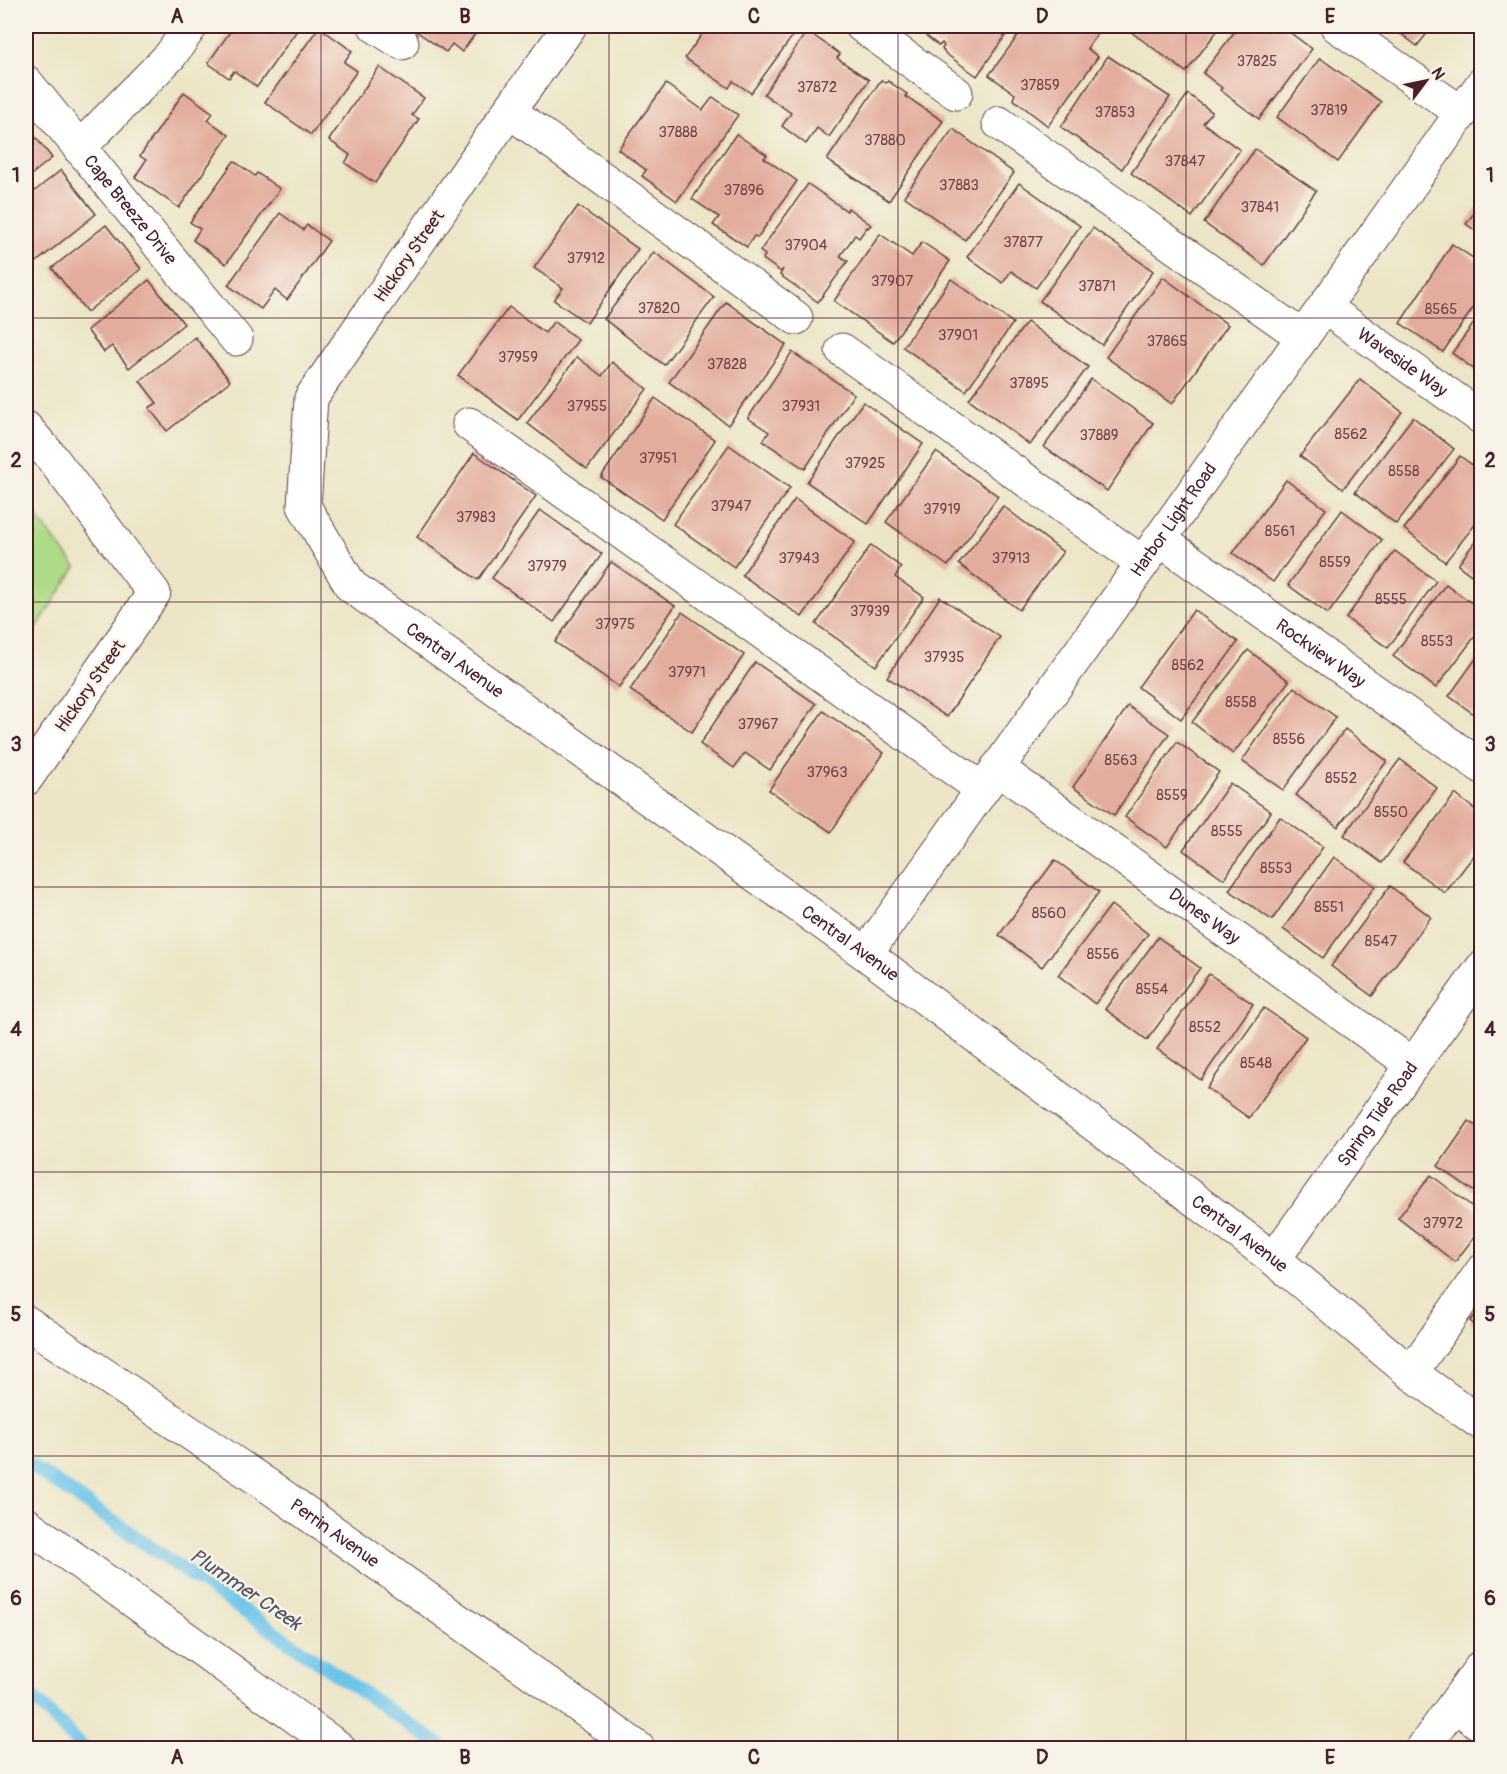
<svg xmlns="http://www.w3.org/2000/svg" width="1507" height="1774" viewBox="0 0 1507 1774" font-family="Pangolin,sans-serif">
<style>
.green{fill:#addb87;stroke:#7c7d59;stroke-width:1.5}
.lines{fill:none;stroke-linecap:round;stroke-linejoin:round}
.stream{stroke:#6dc4ea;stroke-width:14}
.building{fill:#e3ad9e}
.minor-casing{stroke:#623d42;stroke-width:35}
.minor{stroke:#fff;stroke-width:33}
.grid{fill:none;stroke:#4a1f2b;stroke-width:1.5;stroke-opacity:0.55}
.labels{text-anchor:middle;stroke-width:5;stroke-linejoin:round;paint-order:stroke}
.number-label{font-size:15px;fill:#704248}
.street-label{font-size:18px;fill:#4a1f2b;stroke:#f7f3e8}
.water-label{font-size:20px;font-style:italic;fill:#545164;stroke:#f7f3e8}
.neatline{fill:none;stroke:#4a1f2b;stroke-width:2}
.grid-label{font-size:20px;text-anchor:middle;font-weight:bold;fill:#4a1f2b}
</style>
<rect width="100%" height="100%" fill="#f7f3e8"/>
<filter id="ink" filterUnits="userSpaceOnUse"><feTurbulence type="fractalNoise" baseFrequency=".0167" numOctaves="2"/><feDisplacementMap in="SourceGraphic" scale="12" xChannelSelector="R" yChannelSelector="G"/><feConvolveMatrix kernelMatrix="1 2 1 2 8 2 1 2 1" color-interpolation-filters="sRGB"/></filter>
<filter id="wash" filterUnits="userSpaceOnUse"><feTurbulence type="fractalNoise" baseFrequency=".008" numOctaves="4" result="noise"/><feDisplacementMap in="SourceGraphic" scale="24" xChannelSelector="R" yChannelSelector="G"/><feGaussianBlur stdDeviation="1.35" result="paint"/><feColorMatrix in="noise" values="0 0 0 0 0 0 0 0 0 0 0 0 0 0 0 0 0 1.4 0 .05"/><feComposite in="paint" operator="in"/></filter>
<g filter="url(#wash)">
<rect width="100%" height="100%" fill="#ece5c6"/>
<path class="green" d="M26,503L76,567L26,644Z"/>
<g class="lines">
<g class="stream">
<path d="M26,1462L444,1748"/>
<path d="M26,1690L83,1748"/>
</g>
</g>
<g id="blocks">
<g class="building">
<path d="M234,26H300L257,87L234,71L229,78L208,63Z"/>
<path d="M409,26H481L462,52L452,44L446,52Z"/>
<path d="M708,26H800L751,93L733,81L729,88L685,58Z"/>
<path d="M920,26H1001L998,30L1005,36L977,76L946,54L942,49L944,46L942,43L939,46L924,34Z"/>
<path d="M1025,26H1058L1061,28L1063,26H1090L1099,31L1087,48L1098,57L1048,126L1013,99L1015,94L989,75Z"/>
<path d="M1129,26H1221L1186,72L1127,29Z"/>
<path d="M1239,26H1281L1312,49L1259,119L1220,90L1222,88L1203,73Z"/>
<path d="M1391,26H1433L1417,46Z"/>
<path d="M319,27L352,51L344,62L357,71L311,135L265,102Z"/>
<path d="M807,31L840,54L837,58L869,80L829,137L817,128L806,144L782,126L791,113L764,94Z"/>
<path d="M1108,56L1170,97L1122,169L1061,127Z"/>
<path d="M1320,58L1381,102L1338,162L1277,117Z"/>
<path d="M379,67L424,98L412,115L419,119L375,183L345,163L350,155L329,140Z"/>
<path d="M881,80L886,83L888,81L907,94L905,96L943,121L889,201L827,160Z"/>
<path d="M666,84L703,110L713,97L738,115L677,201L642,176L646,170L618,149Z"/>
<path d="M184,92L213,113L208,120L229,135L179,208L135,177L146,160L140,156Z"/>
<path d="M1188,94L1212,112L1203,123L1240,150L1192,217L1131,173Z"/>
<path d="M26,125L52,158L26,179Z"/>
<path d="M953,129L1014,173L965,240L904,196Z"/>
<path d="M736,134L767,155L764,158L797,181L758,237L754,236L747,247L713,225L719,217L692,199Z"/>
<path d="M1255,149L1316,191L1264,265L1204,223Z"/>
<path d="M234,161L255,176L257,173L280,189L226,264L193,240L200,229L190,222Z"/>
<path d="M61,170L96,214L34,264L26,253V198Z"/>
<path d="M1019,183L1080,226L1036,288L1011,271L1003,283L967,257Z"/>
<path d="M808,184L847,211L848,208L871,225L868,228L867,227L859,238L855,235L840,256L848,261L818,302L780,275L783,269L781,272L763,259L765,255L760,251Z"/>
<path d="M1482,202V235L1466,224Z"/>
<path d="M578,206L638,249L587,323L554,300L563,288L534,268Z"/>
<path d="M280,213L303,230L307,225L329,241L287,300L275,290L261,309L228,285Z"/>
<path d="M106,225L141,269L87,312L52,268Z"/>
<path d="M1093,228L1153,271L1102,345L1040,301Z"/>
<path d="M880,234L912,256L922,242L950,261L893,342L834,301Z"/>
<path d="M1452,244L1482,264V295L1443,352L1400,323Z"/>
<path d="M654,252L714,297L664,365L604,319Z"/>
<path d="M1163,277L1228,325L1172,404L1106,357Z"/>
<path d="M951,279L1013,323L966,391L903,347Z"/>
<path d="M149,280L184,324L129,368L112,346L104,352L87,330Z"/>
<path d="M726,302L786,345L728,425L669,382Z"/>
<path d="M509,307L545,333L554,321L578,340L518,420L458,375Z"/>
<path d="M1482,312V375L1452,353Z"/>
<path d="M1027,322L1088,367L1030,445L969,399Z"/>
<path d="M195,337L230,381L167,431L149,408L157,403L140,381Z"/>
<path d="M792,352L854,394L805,469L763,441L769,432L748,418Z"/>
<path d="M577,357L602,376L612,362L647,389L587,469L527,423Z"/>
<path d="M1091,379L1153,423L1107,491L1044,447Z"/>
<path d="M1360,379L1402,412L1343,489L1300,456Z"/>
<path d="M655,398L715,440L662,519L601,477Z"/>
<path d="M863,402L923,444L868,524L807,482Z"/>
<path d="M1413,417L1454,449L1396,524L1355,492Z"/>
<path d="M729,445L790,488L734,567L673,524Z"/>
<path d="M936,452L998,496L948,566L886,522Z"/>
<path d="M474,453L536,496L478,580L417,537Z"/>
<path d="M1460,456L1482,472V516L1445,562L1404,529Z"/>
<path d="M1286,480L1326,509L1273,582L1233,553Z"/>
<path d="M795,499L855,542L802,617L742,575Z"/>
<path d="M1003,506L1063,552L1019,610L959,564Z"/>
<path d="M540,510L602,554L554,622L492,578Z"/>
<path d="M1342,510L1382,540L1328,614L1288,585Z"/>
<path d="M1482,532V583L1458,565Z"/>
<path d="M871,545L901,567L895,577L924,597L876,666L816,624Z"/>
<path d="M1395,551L1436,581L1388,648L1346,618Z"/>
<path d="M611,562L675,606L619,687L555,642Z"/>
<path d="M1446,584L1482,611V627L1436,688L1393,656Z"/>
<path d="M940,597L1000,637L947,717L887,677Z"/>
<path d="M1194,610L1238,642L1181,719L1138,687Z"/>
<path d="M682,612L744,655L692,732L630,690Z"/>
<path d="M1248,650L1289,681L1233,754L1192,722Z"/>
<path d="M1482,650V720L1449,696Z"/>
<path d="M755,662L816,704L770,770L745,753L734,768L700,744Z"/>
<path d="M1294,687L1336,717L1283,790L1242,761Z"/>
<path d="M1128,706L1169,734L1114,815L1073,787Z"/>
<path d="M823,711L884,753L831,832L769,790Z"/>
<path d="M1345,729L1387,761L1338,827L1296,795Z"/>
<path d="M1177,742L1219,772L1167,847L1125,817Z"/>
<path d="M1400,759L1437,788L1382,863L1344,835Z"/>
<path d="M1230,783L1271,812L1224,879L1183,850Z"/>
<path d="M1455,794L1482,815V845L1445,893L1403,862Z"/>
<path d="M1280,817L1323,847L1272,920L1229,890Z"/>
<path d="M1334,857L1375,886L1323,958L1283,929Z"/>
<path d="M1055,860L1099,892L1042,967L999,935Z"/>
<path d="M1390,886L1431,917L1372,996L1331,966Z"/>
<path d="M1111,905L1148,934L1095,1004L1058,975Z"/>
<path d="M1158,937L1200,968L1147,1040L1105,1009Z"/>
<path d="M1209,974L1253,1004L1201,1080L1157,1049Z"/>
<path d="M1264,1008L1306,1037L1249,1118L1207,1088Z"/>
<path d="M1469,1121L1482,1130V1197L1438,1166Z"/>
<path d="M1431,1175L1482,1214V1227L1455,1262L1398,1218Z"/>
<path d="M1482,1306V1330L1470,1321Z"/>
</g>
</g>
</g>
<g filter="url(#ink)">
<use href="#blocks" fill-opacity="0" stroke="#623d42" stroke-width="1.5"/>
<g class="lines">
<g class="minor-casing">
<g id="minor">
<path d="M375,26L402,43"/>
<path id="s1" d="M570,26L509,111L311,398L304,506L351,586L866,954L1274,1259L1411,1373L1482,1424"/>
<path d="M862,26L956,93"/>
<path d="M1337,26L1462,113"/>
<path id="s2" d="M26,82L236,339"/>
<path d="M509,111L796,318"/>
<path d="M999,123L1303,337"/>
<path d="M79,148L170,56L191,26"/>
<path id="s3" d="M1324,307L1482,418"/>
<path d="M842,350L1143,563"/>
<path d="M469,424L982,789"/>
<path d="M26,428L52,458L154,593L26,779"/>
<path id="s4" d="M1159,539L1482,767"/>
<path id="s5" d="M997,768L1413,1065"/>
<path id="s6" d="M866,954L1482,84"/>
<path id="s7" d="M1274,1259L1482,968"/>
<path id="s8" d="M26,1322L267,1485L638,1748"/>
<path d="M1411,1373L1482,1271"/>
<path d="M26,1524L339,1748"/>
<path d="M1454,1705L1482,1725"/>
<path d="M1423,1748L1482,1666"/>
</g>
</g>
<use href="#minor" class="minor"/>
</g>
</g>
<path class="grid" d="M321,26V1748M609,26V1748M898,26V1748M1186,26V1748M26,318H1482M26,602H1482M26,887H1482M26,1172H1482M26,1456H1482"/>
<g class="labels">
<g class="number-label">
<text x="1257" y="66">37825</text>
<text x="1040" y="90">37859</text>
<text x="817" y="92">37872</text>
<text x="1329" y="115">37819</text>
<text x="1115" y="117">37853</text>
<text x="678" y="137">37888</text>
<text x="885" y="145">37880</text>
<text x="1185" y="166">37847</text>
<text x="959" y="190">37883</text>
<text x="744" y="195">37896</text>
<text x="1260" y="212">37841</text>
<text x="1023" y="247">37877</text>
<text x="806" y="250">37904</text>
<text x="586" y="263">37912</text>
<text x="892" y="286">37907</text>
<text x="1097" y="291">37871</text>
<text x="659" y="313">37820</text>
<text x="1441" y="314">8565</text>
<text x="958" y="340">37901</text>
<text x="1167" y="346">37865</text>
<text x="518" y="362">37959</text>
<text x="727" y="369">37828</text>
<text x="1029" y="388">37895</text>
<text x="587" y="411">37955</text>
<text x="801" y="411">37931</text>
<text x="1351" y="439">8562</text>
<text x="1099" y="440">37889</text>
<text x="658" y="463">37951</text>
<text x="865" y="468">37925</text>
<text x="1404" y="476">8558</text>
<text x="731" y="511">37947</text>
<text x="942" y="514">37919</text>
<text x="476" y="522">37983</text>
<text x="1280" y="536">8561</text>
<text x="799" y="563">37943</text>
<text x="1011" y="563">37913</text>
<text x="1335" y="567">8559</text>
<text x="547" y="571">37979</text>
<text x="1391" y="604">8555</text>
<text x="870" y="616">37939</text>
<text x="615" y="629">37975</text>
<text x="1437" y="646">8553</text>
<text x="944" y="662">37935</text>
<text x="1188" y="670">8562</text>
<text x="687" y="677">37971</text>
<text x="1241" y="707">8558</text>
<text x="758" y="729">37967</text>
<text x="1289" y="744">8556</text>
<text x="1121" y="765">8563</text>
<text x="827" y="777">37963</text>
<text x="1341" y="783">8552</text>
<text x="1172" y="800">8559</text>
<text x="1391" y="817">8550</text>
<text x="1227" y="836">8555</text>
<text x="1276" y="873">8553</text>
<text x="1329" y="912">8551</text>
<text x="1049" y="918">8560</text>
<text x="1381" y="946">8547</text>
<text x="1103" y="959">8556</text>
<text x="1152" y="994">8554</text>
<text x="1205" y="1032">8552</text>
<text x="1256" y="1068">8548</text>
<text x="1443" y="1228">37972</text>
</g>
<g class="street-label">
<text dy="6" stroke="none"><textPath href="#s2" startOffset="165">Cape Breeze Drive</textPath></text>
<text transform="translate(409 256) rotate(-55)" y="6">Hickory Street</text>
<text dy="6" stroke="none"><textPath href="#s3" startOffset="96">Waveside Way</textPath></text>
<text dy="6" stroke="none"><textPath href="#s6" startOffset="532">Harbor Light Road</textPath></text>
<text dy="6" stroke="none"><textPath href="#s4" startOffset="198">Rockview Way</textPath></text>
<text dy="6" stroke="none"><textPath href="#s1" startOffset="782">Central Avenue</textPath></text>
<text transform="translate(90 686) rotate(-55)" y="6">Hickory Street</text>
<text dy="6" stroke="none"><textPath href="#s5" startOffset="255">Dunes Way</textPath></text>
<text dy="6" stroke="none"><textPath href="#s1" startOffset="1268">Central Avenue</textPath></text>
<text dy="6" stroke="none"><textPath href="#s7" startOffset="178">Spring Tide Road</textPath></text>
<text dy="6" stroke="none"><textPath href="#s1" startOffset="1754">Central Avenue</textPath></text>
<text dy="6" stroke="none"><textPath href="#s8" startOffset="374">Perrin Avenue</textPath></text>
</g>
<g class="water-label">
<text transform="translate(246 1589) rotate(34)" y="7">Plummer Creek</text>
</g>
</g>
<rect width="1507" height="1774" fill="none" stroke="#f7f3e8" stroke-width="66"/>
<g transform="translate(1426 81) rotate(58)" stroke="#f7f3e8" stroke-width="4.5" paint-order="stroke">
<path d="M0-4.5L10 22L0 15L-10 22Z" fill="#4a1f2b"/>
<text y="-9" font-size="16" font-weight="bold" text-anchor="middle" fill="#4a1f2b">N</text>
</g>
<rect x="33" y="33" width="1441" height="1708" class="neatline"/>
<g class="grid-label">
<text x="177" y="23">A</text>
<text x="465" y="23">B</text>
<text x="754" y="23">C</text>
<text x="1042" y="23">D</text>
<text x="1330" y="23">E</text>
<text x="16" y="182">1</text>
<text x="1490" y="182">1</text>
<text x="16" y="467">2</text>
<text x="1490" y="467">2</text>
<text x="16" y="751">3</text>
<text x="1490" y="751">3</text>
<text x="16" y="1036">4</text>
<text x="1490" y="1036">4</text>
<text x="16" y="1321">5</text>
<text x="1490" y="1321">5</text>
<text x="16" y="1605">6</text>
<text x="1490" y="1605">6</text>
<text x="177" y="1764">A</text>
<text x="465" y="1764">B</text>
<text x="754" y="1764">C</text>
<text x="1042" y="1764">D</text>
<text x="1330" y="1764">E</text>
</g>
</svg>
